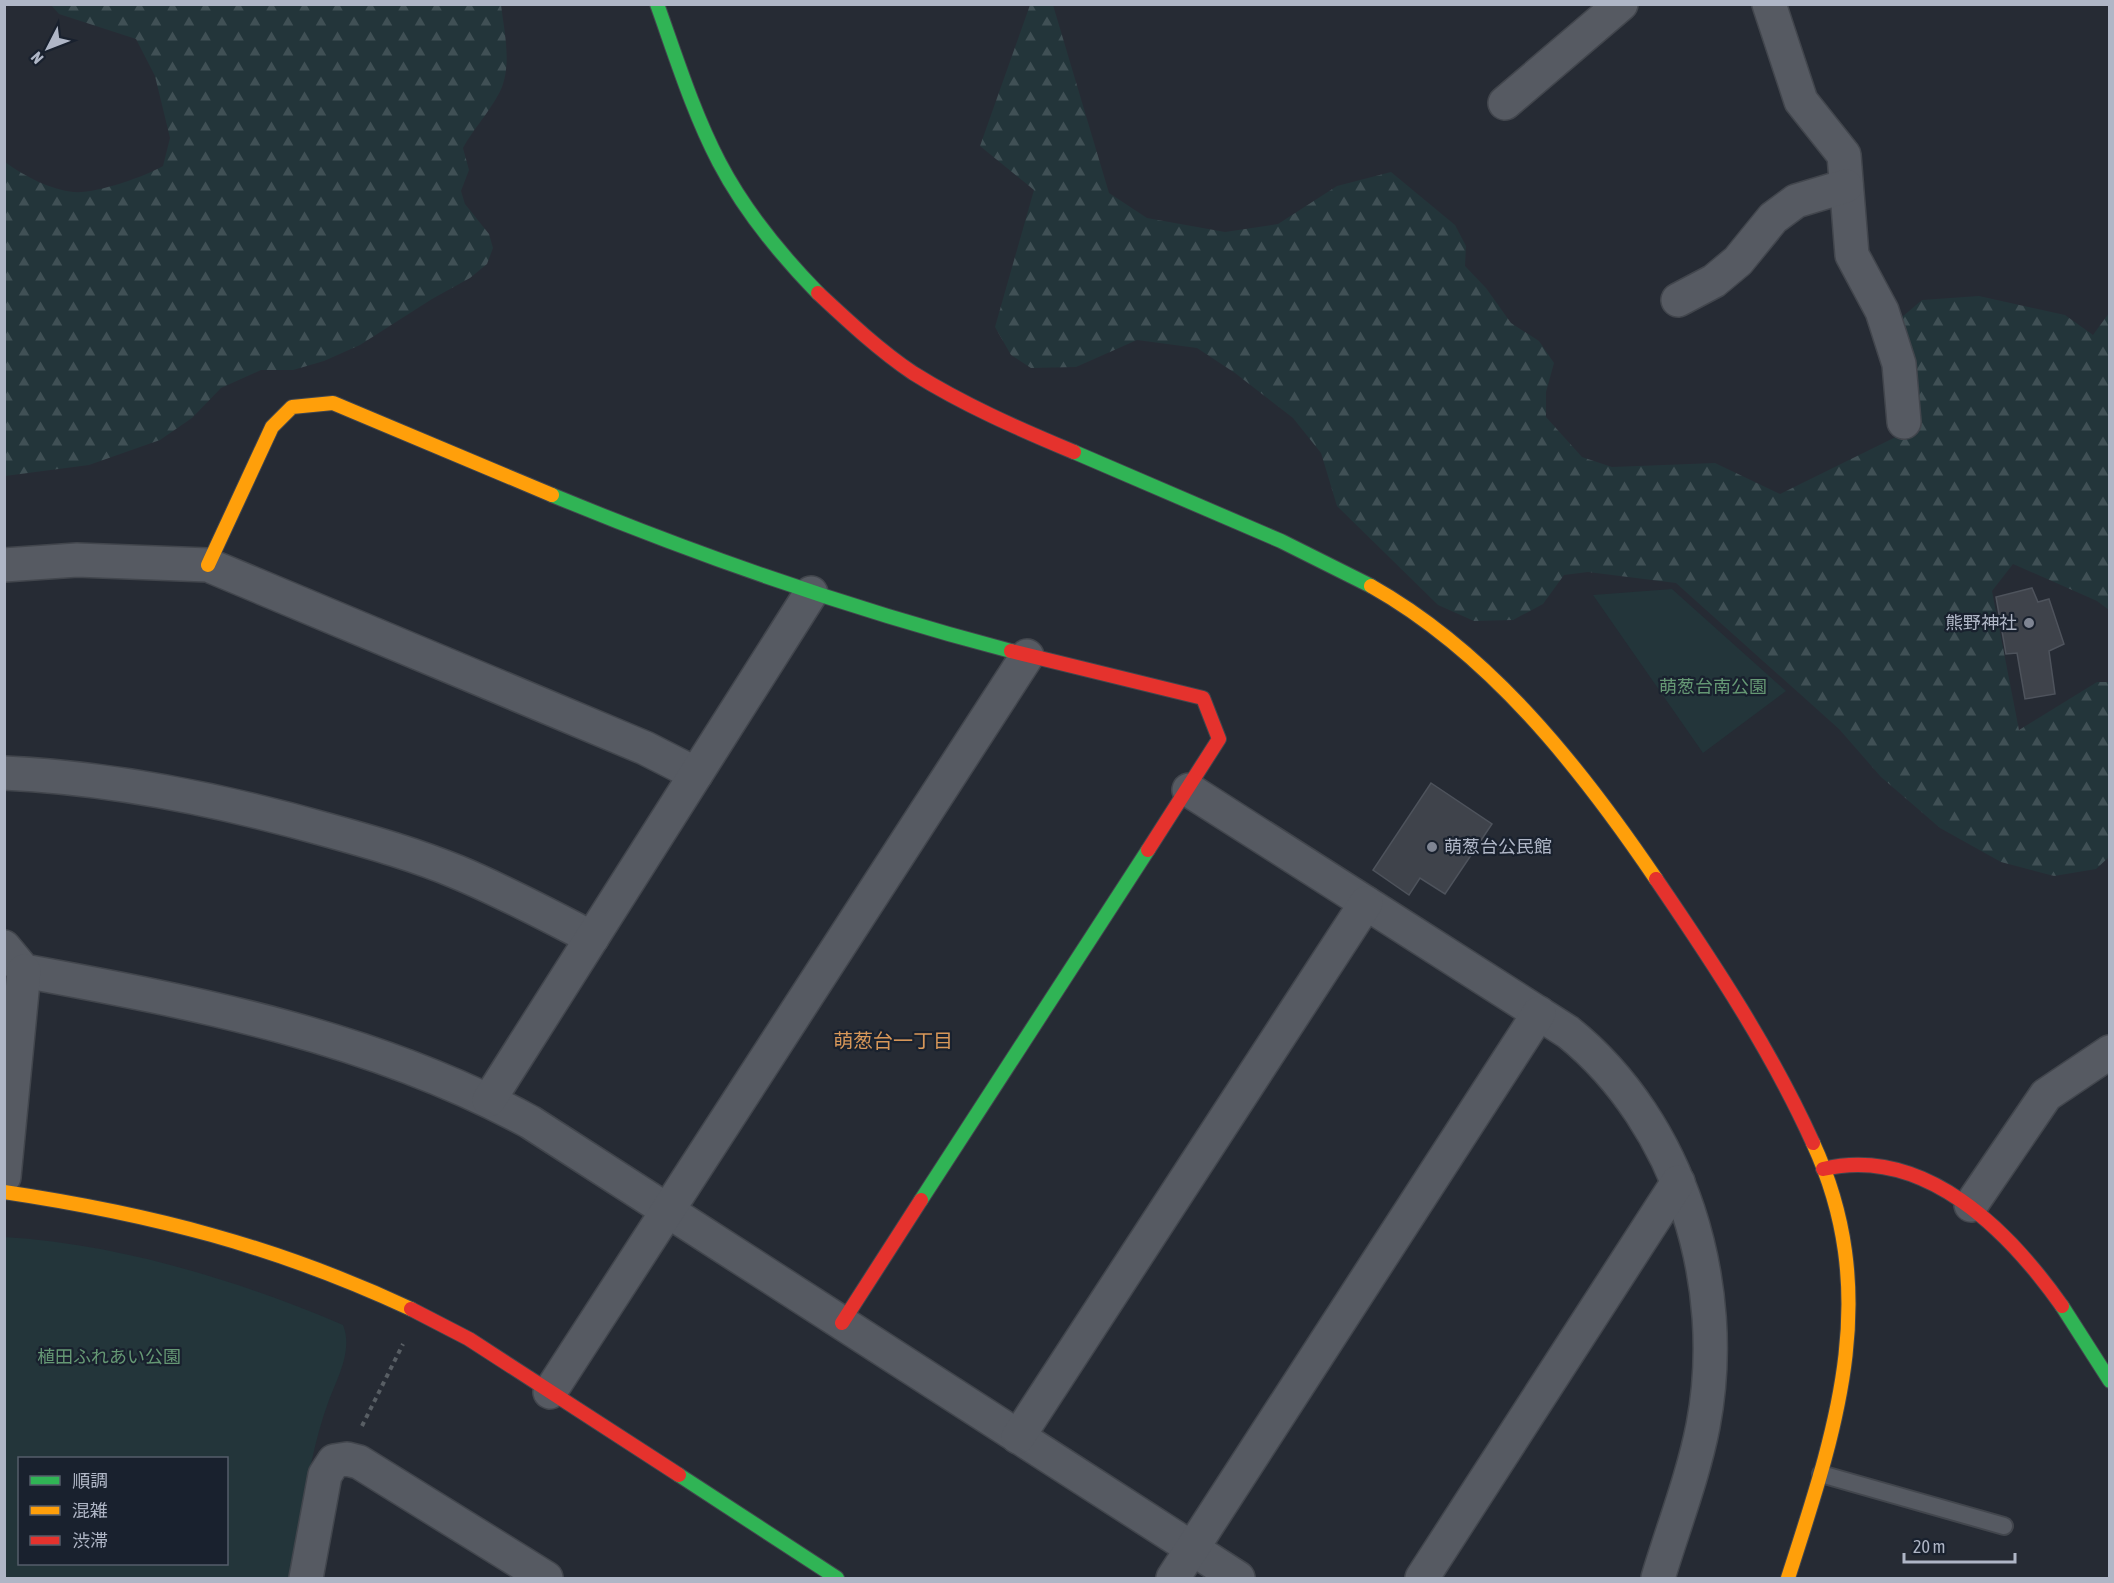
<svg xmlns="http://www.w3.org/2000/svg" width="2114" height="1583" viewBox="0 0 2114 1583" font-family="'Asap Condensed','Noto Sans JP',sans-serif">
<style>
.forest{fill:url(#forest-firs)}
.green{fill:#23353a;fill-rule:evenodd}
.building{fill:#3f434b;stroke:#4e535c;stroke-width:1.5}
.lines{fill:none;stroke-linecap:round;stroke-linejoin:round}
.lane-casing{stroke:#42464d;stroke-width:20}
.street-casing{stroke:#42464d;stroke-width:36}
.fast-casing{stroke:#42464d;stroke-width:16}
.slow-casing{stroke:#42464d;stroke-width:16}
.jam-casing{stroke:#42464d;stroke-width:16}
.path{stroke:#585e64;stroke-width:4;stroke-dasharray:4.5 4.5;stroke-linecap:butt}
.lane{stroke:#565a62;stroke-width:16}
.street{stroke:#565a62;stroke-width:33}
.fast{stroke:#30b455;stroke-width:14}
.slow{stroke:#ff9f0a;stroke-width:14}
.jam{stroke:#e5322d;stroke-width:14}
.poi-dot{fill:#7f8593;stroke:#19212e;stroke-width:2}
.labels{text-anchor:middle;stroke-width:4.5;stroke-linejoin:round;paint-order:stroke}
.poi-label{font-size:18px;fill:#afb6c6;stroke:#19212e;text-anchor:end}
.park-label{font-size:18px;fill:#659874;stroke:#19212e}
.neighbourhood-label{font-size:20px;fill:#d79759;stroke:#19212e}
</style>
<defs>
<pattern id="forest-firs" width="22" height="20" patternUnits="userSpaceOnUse" patternTransform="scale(1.5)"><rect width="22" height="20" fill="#23353a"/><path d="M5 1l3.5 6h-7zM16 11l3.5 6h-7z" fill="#405055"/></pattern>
</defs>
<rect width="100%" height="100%" fill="#262b34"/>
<g class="forest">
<path d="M51,5H501C504,29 511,60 503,84C497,103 474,128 463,148L469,170L461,191L465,204L489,234L493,248L487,264L470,278L432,299L360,345L324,361L293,370H261L221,388L192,418L160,440L89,465L5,476V162C24,176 49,189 73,192C95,194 144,177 163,166L170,138L155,76L136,39L59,14Z"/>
<path d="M1030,5H1053L1109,193L1147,218L1225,232L1278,224L1337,186L1391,172L1455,225L1466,246L1465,266L1486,288L1511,323L1539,341L1554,363L1546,392V417L1582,457L1612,467L1715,463L1780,494L1918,426L1895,323L1922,300L1979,296L2065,315L2093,335L2109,313V610L2097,601L2013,564L1992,591L2019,730L2097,682H2109V857L2096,869L2054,876L2001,862L1940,828L1881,777L1839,729L1676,583L1588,572L1564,575L1543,604L1513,620L1474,621L1438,605L1337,506L1321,453L1293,418L1235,373L1197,348L1137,340L1076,367L1031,368L1011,355L995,327L1034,190L980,146Z"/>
</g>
<g class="green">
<path d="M1672,589L1786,691L1703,753L1593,595Z"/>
<path d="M4,1237C120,1244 237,1280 343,1325C353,1350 338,1377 329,1400C308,1457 302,1519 290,1578H5ZM20,1458H226V1564H20Z"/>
</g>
<g class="building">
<path d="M2032,588L2038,602L2049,599L2064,644L2049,651L2055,694L2025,699L2017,653L2006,654L1996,597Z"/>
<path d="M1431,783L1492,824L1445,894L1420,878L1409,895L1373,870Z"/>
</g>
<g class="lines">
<g class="lane-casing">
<path id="lane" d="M1821,1474L2004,1526"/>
</g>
<g class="street-casing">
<g id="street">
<path d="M1769,4L1801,101L1844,155L1852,255L1882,311L1899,364L1904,422"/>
<path d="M1505,103L1621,4"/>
<path d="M1678,300L1714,281L1738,261L1773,218L1796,201L1846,186"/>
<path d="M4,565L77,560L208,565L645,748L696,774"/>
<path d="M4,773C115,778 226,801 331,831C374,843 416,855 457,872C503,891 548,915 592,938"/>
<path d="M1189,790L1568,1032C1681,1123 1730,1285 1703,1426C1693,1477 1673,1528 1658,1578"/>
<path d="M4,947L24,971C198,1003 373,1037 530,1122L1238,1578"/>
<path d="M489,1100L811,593"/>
<path d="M4,1177L24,971"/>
<path d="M1971,1205L2046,1095L2110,1052"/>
<path d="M550,1392L1027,656"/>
<path d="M1018,1437L1366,903"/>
<path d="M306,1578L325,1475L334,1461L347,1459L359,1462L546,1578"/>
<path d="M1173,1578L1539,1013"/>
<path d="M1422,1578L1678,1182"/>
</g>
</g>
<g class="fast-casing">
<g id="fast">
<path d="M657,4C676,57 693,112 719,162C744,210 780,254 818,293"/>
<path d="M1074,452L1281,541L1371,586"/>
<path d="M552,495C702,557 854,610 1011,651"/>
<path d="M921,1200L1148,850"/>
<path d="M2062,1306L2110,1381"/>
<path d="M679,1475L837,1578"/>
</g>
</g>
<g class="slow-casing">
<g id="slow">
<path d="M208,565L272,427L292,407L333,403L552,495"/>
<path d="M1371,586C1490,653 1580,767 1656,879"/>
<path d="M4,1192C151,1214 276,1246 411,1309"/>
<path d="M1788,1578C1836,1429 1883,1295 1813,1143"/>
</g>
</g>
<g class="jam-casing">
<g id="jam">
<path d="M818,293C848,321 879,350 913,373C964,405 1019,429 1074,452"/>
<path d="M1011,651L1203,698L1219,739L1148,850"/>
<path d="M1656,879C1714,964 1771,1050 1813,1143"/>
<path d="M1823,1169C1925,1145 2009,1231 2062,1306"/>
<path d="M411,1309L469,1339L679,1475"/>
<path d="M842,1323L921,1200"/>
</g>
</g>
<path class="path" d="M362,1426L403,1344"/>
<use href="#lane" class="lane"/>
<use href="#street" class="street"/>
<use href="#fast" class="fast"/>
<use href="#slow" class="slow"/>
<use href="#jam" class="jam"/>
</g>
<g class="poi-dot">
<circle cx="2029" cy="623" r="6"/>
<circle cx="1432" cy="847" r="6"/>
</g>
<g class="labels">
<g class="poi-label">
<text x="2017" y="629">熊野神社</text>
<text x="1444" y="853" text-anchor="start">萌葱台公民館</text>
</g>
<g class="park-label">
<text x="1713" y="693">萌葱台南公園</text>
<text x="109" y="1363">植田ふれあい公園</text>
</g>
<g class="neighbourhood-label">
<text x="893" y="1048">萌葱台一丁目</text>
</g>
</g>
<rect width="2114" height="1583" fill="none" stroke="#afb6c6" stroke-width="12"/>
<rect x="18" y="1457" width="210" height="108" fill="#19212e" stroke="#555d6b" stroke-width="1.5"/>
<rect x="30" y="1476" width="30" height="9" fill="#30b455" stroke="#555d6b" stroke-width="1.5"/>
<text x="72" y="1487" font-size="18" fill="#afb6c6">順調</text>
<rect x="30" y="1506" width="30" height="9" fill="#ff9f0a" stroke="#555d6b" stroke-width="1.5"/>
<text x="72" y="1517" font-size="18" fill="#afb6c6">混雑</text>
<rect x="30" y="1536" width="30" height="9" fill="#e5322d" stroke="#555d6b" stroke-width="1.5"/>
<text x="72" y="1547" font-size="18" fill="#afb6c6">渋滞</text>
<g transform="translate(48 48) rotate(228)" stroke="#19212e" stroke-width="4.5" paint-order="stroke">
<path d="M0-4.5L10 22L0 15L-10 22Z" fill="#afb6c6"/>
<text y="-9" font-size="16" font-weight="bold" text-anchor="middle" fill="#afb6c6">N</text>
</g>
<path d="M1904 1553v9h111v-9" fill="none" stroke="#afb6c6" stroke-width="3"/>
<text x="1913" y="1553" font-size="18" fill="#afb6c6" stroke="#19212e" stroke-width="4.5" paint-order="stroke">20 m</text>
</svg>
